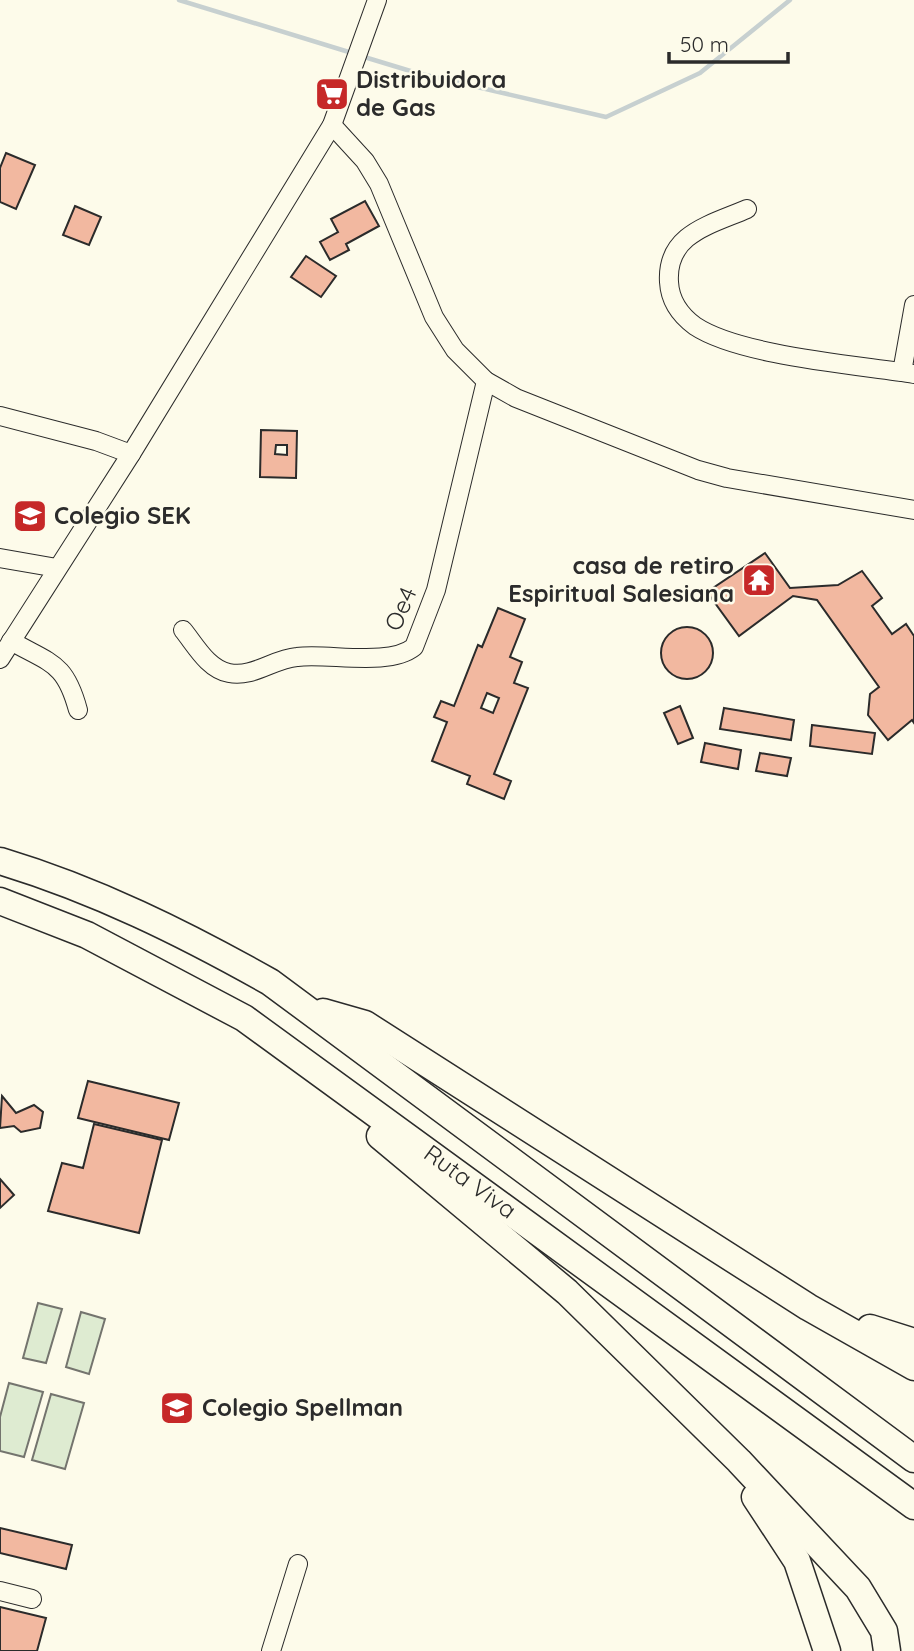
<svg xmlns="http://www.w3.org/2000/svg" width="914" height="1651" viewBox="0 0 914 1651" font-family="Quicksand,sans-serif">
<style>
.green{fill:#deebd1;stroke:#74746e;stroke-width:2}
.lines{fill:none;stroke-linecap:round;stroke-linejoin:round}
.stream{stroke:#c7d0d0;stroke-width:4.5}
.building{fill:#f2b8a0;stroke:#2b2b2b;stroke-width:2;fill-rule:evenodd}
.minor-casing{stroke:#2b2b2b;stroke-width:20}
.highway-casing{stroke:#2b2b2b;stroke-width:29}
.minor{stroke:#fdfbea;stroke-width:18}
.highway{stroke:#fdfbea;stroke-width:26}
.labels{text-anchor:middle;stroke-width:5;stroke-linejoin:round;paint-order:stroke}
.poi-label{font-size:24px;font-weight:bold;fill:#2b2b2b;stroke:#fdfbea;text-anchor:start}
.street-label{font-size:24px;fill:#2b2b2b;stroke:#fdfbea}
</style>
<rect width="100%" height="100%" fill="#fdfbea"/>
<g class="green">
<path d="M38,1303L62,1309L46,1363L23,1358Z"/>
<path d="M81,1312L105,1319L89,1374L66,1367Z"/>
<path d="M9,1383L43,1392L24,1457L0,1451V1417Z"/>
<path d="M51,1394L84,1403L65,1469L32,1460Z"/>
</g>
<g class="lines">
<g class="stream">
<path d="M179,0L352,53"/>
<path d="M361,56L417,73L606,117L700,73L790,0"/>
</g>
</g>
<g class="building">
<path d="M6,153L35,165L16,209L0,202V168Z"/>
<path d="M365,201L379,226L346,244L349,250L330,260L320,242L338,232L331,219Z"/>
<path d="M75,206L101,217L89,245L63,235Z"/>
<path d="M306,256L336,276L321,297L291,277Z"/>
<path d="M261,430L297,431L296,478L260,477ZM276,445H287V455L275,454Z"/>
<path d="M765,553L790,588L838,585L862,571L882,598L872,606L892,634L906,624L914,636V723L912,720L888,740L868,715L870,694L879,687L817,600L793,596L739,636L707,592Z"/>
<path d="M498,608L525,619L510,657L522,662L514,683L528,688L494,774L511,781L504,799L467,784L470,776L432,761L447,722L434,717L441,701L454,706L478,645L482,647ZM487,693L499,698L493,713L481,708Z"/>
<circle cx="687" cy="653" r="26"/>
<path d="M680,706L693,738L678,744L664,713Z"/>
<path d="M724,708L794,720L791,740L720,729Z"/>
<path d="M812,725L875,733L872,754L810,746Z"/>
<path d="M705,743L741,750L738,769L701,762Z"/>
<path d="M760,753L791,758L787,776L756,771Z"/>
<path d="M88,1081L179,1103L169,1140L78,1118Z"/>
<path d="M2,1096L16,1113L34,1105L43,1112L40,1128L21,1132L14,1126L0,1128Z"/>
<path d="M94,1124L162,1140L139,1233L48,1211L62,1163L83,1168Z"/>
<path d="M0,1179L14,1195L0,1208Z"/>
<path d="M0,1528L72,1545L66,1569L0,1553Z"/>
<path d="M0,1607L46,1618L37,1651H0Z"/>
</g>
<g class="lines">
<g class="minor-casing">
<g id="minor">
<path d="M332,125L365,161L379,184L434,317L455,350L486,381L516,398L698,470L727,478L914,510"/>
<path d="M747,209C710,225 666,234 669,282C670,301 680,315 695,326C740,356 858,365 914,374"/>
<path d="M902,372L914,305"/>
<path d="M0,416L96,441L131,454"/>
<path d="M0,558L57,568"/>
<path d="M183,630C196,646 208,669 229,673C253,678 273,659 297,657C329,653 389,667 414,647L436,590L486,381"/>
<path d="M11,641C51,664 65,662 78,710"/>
<path d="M0,659L131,454L332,125L377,0"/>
<path d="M0,1591L32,1599"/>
<path d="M271,1651L298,1564"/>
</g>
</g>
<g class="highway-casing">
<g id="highway">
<path d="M0,861C96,890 183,933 270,982L914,1459"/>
<path d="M0,901L87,935L244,1018L914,1506"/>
<path d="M323,1012L365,1024L808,1307L914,1367"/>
<path d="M380,1136L567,1292L739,1461L858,1588L884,1631L887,1651"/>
<path d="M870,1328L914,1342"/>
<path d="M755,1497L797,1561L827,1651"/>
</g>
</g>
<use href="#minor" class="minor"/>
<use href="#highway" class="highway"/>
</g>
<defs>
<g id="supermarket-square" transform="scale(1.75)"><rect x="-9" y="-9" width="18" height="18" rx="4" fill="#c62828" stroke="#fdfbea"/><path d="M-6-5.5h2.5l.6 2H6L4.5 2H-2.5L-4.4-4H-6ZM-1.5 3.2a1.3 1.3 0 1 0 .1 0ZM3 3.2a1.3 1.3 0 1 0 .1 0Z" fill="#fff"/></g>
<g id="school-square" transform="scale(1.75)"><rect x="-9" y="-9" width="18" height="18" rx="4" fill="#c62828" stroke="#fdfbea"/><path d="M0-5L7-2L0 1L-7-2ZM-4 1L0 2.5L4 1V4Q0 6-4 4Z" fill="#fff"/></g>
<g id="temple-square" transform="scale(1.75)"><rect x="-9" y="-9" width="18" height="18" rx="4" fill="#c62828" stroke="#fdfbea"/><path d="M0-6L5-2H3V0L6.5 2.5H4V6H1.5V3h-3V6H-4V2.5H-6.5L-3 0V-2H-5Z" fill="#fff"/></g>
</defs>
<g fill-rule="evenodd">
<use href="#supermarket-square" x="332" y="94"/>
<use href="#school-square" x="30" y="516"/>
<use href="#temple-square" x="759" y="580"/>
<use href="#school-square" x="177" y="1408"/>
</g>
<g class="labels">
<g class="poi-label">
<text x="356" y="88">Distribuidora<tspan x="356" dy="28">de Gas</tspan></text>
<text x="54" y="524">Colegio SEK</text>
<text x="734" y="574" text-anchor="end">casa de retiro<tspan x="734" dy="28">Espiritual Salesiana</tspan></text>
<text x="202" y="1416">Colegio Spellman</text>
</g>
<g class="street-label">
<text transform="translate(401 609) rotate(-67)" y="8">Oe4</text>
<text transform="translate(470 1182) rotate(36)" y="8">Ruta Viva</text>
</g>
</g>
<path d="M669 52v10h119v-10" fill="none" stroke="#2b2b2b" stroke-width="3.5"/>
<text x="680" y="52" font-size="21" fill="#2b2b2b" stroke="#fdfbea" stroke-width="5" paint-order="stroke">50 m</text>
</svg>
